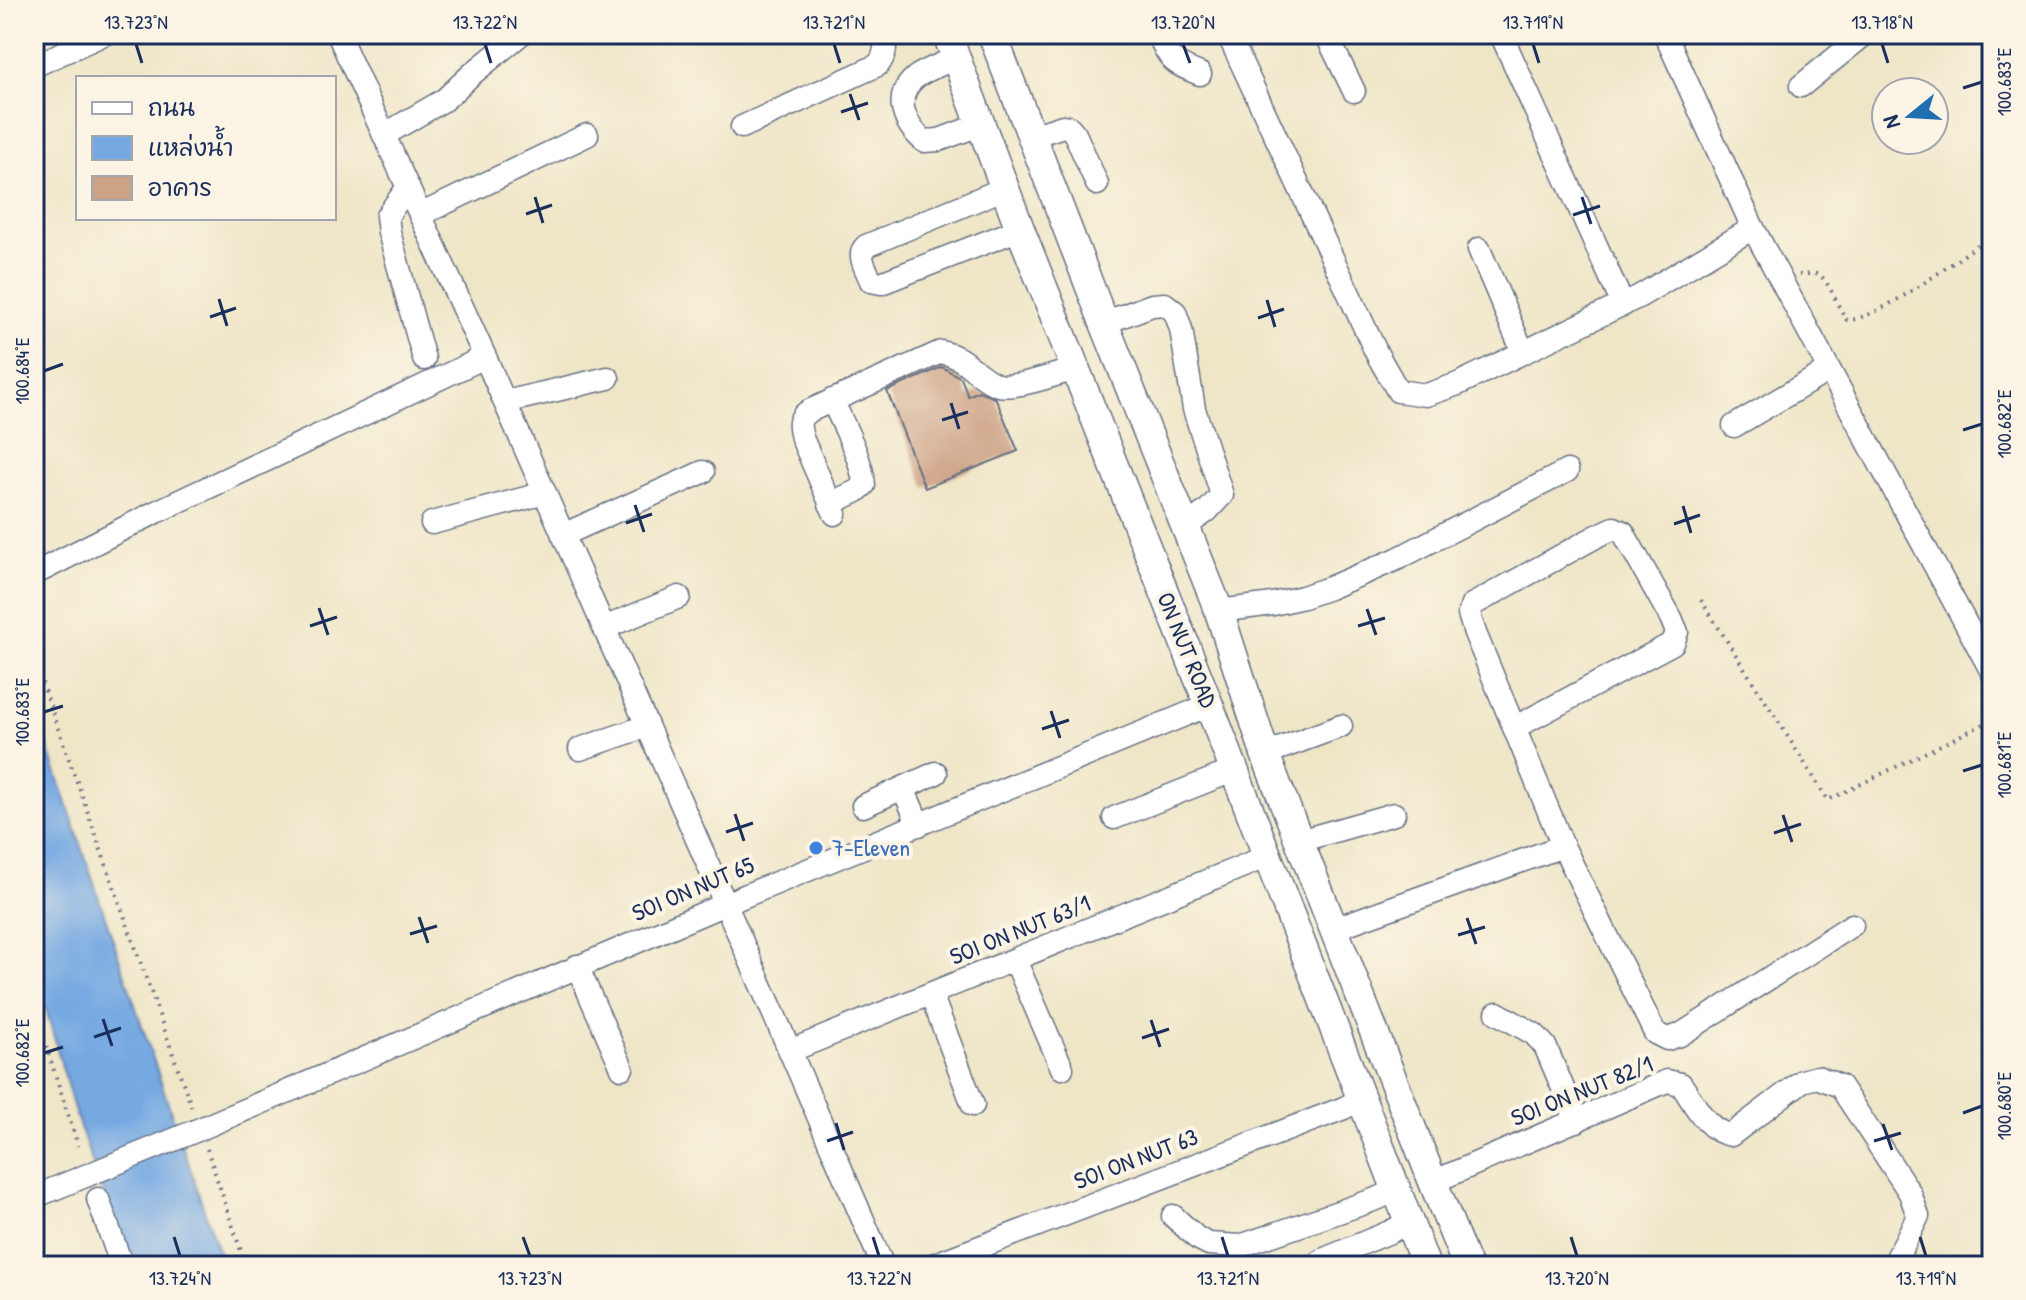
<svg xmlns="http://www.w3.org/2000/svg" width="2026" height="1300" viewBox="0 0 2026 1300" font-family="'Patrick Hand','Playpen Sans Thai',sans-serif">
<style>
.water{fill:#76a9e2;stroke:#486ca0;stroke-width:2}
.building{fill:#cda386}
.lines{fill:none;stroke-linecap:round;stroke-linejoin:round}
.minor-casing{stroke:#656f83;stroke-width:25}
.major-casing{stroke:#656f83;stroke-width:31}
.path{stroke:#656f83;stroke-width:4;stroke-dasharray:2 6;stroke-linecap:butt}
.minor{stroke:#fff;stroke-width:22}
.major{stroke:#fff;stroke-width:28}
.ticks{fill:none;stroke:#1b2f5e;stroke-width:3}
.shop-dot{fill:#3f7fe0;stroke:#fcf5e5;stroke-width:3}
.labels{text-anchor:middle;stroke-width:8;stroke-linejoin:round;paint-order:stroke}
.street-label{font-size:24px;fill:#1b2f5e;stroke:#fcf5e5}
.shop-label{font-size:24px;fill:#366cbe;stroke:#fcf5e5;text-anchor:start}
.neatline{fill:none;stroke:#1b2f5e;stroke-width:3}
.ticks-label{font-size:20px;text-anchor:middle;fill:#1b2f5e}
</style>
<rect width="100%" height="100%" fill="#fcf5e5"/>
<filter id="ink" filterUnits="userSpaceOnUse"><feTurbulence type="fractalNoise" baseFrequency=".0125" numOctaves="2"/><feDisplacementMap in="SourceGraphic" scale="16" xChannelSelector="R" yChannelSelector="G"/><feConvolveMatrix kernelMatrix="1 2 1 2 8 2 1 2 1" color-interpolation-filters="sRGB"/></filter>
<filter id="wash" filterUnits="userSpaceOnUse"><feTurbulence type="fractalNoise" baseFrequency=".006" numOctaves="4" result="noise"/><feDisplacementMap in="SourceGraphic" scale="32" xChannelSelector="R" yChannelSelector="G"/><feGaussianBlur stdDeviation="1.8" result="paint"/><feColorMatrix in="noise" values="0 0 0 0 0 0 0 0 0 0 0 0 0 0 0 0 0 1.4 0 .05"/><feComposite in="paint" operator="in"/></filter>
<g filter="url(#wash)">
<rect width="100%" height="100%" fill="#efe6c8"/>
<path class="water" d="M34,706L223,1266H129L75,1113L34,965Z"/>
<g id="blocks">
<path class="building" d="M942,367L961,378L968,396L979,391L996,399L1018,451L925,488L887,391Z"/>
</g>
</g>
<g filter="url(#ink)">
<use href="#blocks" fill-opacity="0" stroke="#656f83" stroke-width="2"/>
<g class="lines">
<g class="minor-casing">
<g id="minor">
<path d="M338,34L485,357L790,1051L883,1266"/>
<path d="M1158,34C1171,61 1171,63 1200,74"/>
<path d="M1228,34L1377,354L1398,391L1426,395L1458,384L1640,296L1753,228"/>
<path d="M1326,34L1354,91"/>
<path d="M1501,34L1623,305"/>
<path d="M1665,34L1753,228L1992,672"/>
<path d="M956,58C943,64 927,69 916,77C891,97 905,125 924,141L939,140L982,124"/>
<path d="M34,66L104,34"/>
<path d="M1801,86L1865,34"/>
<path d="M742,127L878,65C886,55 886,46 884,34"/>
<path d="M384,135L444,100L472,74L521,34"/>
<path d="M1032,136L1063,126L1069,127L1075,134L1097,184"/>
<path d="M408,187L387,216L389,232L424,359"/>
<path d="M1005,188L866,246C856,255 867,270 871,281L881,283L1020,229"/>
<path d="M420,215L587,135"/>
<path d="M1479,249L1523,352"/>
<path d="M1104,323L1152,305L1165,304L1175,312L1181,329L1194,409L1222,495L1207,511L1186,526"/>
<path d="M505,402L608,378"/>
<path d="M1734,426L1829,370"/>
<path d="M830,504L857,491L864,485C863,461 842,422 832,400"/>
<path d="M835,514L802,438C799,425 797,419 809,411L941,352C967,357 973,374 995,384C1011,391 1057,374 1075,369"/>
<path d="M432,523L545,493"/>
<path d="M563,535L703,472"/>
<path d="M34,574L154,513L485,357"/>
<path d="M1219,611L1273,604L1303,597L1329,588L1397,559L1567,471"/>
<path d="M604,628L679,597"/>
<path d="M1514,728L1673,643L1677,632L1671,618L1623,532L1614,528L1597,536L1472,605L1469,614L1475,633L1563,846"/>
<path d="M580,749L647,726"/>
<path d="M1265,754L1341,726"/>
<path d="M903,788L919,825"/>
<path d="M863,806L936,773"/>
<path d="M1114,818L1235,770"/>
<path d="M1299,841L1394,814"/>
<path d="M1333,929L1563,846L1655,1033L1667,1039L1680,1035L1852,925"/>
<path d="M1015,960L1062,1068"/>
<path d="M577,966L622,1068"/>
<path d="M931,994L973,1105"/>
<path d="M1497,1013L1534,1034L1545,1046L1577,1121"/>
<path d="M790,1051L1268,856"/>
<path d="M1433,1182L1667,1081L1681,1084C1694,1103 1707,1132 1731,1135L1802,1081L1817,1077L1840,1086L1910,1193L1918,1216L1893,1266"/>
<path d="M34,1197L200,1129L725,904L1209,705"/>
<path d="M98,1199L122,1266"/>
<path d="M1173,1216L1197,1238L1209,1244L1240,1246L1379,1198L1396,1190"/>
<path d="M1320,1261L1392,1231L1408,1222"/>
<path d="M930,1266L1344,1108L1361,1099"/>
</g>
</g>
<g class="major-casing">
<g id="major">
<path d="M947,34L1020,229L1209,705L1426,1266"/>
<path d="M992,34L1104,323L1219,611L1265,754L1433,1182L1467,1266"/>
</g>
</g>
<g class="path">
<path d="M1799,275C1806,275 1813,272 1819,275C1830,281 1838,310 1847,320C1877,321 1966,254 1992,234"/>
<path d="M1701,600L1828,800L1992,720"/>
<path d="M34,660L193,1111"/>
<path d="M34,1008L78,1146"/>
<path d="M207,1149L246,1266"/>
</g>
<use href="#minor" class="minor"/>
<use href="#major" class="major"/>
</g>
</g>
<path class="ticks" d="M136,44L142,63M485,44L491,63M834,44L840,63M1183,44L1190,63M1533,44L1539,63M1882,44L1888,63M1963,88L1982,82M850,94L859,120M841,112L868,103M535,197L543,223M1582,197L1591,224M526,214L552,205M1573,215L1600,206M219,299L227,326M1267,300L1275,327M210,317L236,308M1258,318L1284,309M44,371L63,364M951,403L959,429M942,420L968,412M1963,430L1982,424M635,505L644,532M1683,506L1691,533M626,523L652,514M1674,524L1700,515M319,608L328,635M1367,609L1376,635M310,626L337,617M1358,626L1385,618M1051,711L1060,738M44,712L63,706M1042,729L1069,720M1963,771L1982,765M735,814L744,841M1783,815L1792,842M726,832L753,823M1774,833L1801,824M419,917L428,943M1467,918L1476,944M410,934L437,926M1458,935L1485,927M103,1019L112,1046M1151,1020L1160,1047M94,1037L121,1028M1142,1038L1169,1029M44,1053L63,1047M1963,1113L1982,1106M836,1123L844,1150M1883,1124L1892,1150M827,1141L853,1132M1874,1141L1901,1133M174,1237L180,1256M523,1237L530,1256M873,1237L879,1256M1222,1237L1228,1256M1571,1237L1577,1256M1920,1237L1926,1256"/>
<circle class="shop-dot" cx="816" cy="848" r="8"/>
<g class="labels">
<g class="street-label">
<text transform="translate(1187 650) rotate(68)" y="8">ON NUT ROAD</text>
<text transform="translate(693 889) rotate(-23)" y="8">SOI ON NUT 65</text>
<text transform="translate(1020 930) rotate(-22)" y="8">SOI ON NUT 63/1</text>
<text transform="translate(1582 1091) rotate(-22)" y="8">SOI ON NUT 82/1</text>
<text transform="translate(1136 1159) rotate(-21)" y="8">SOI ON NUT 63</text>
</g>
<g class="shop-label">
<text x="832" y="856">7-Eleven</text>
</g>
</g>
<rect width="2026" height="1300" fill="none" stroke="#fcf5e5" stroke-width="88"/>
<rect x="76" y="76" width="260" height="144" fill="#fcf5e5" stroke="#a2a6af" stroke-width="2"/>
<rect x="92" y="102" width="40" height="12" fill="#ffffff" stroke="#a2a6af" stroke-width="2"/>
<text x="148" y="116" font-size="24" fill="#1b2f5e">ถนน</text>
<rect x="92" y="136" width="40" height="24" fill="#76a9e2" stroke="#a2a6af" stroke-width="2"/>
<text x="148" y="156" font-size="24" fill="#1b2f5e">แหล่งน้ำ</text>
<rect x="92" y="176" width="40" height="24" fill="#cda386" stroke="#a2a6af" stroke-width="2"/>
<text x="148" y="196" font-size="24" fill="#1b2f5e">อาคาร</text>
<g transform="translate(1910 116) rotate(252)"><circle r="38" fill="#fcf5e5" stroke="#a2a6af" stroke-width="2"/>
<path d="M0-6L14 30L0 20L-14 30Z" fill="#1f6fb2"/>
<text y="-12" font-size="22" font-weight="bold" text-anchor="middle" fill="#1b2f5e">N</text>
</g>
<rect x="44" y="44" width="1938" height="1212" class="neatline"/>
<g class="ticks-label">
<text x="136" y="29">13.723°N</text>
<text x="485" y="29">13.722°N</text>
<text x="834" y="29">13.721°N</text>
<text x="1183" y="29">13.720°N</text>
<text x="1533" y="29">13.719°N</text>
<text x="1882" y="29">13.718°N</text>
<text transform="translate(2004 82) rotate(-90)" y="7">100.683°E</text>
<text transform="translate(22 371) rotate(-90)" y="7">100.684°E</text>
<text transform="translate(2004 424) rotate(-90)" y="7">100.682°E</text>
<text transform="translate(22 712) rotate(-90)" y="7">100.683°E</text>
<text transform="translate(2004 765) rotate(-90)" y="7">100.681°E</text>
<text transform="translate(22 1053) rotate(-90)" y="7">100.682°E</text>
<text transform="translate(2004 1106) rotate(-90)" y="7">100.680°E</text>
<text x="180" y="1285">13.724°N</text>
<text x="530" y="1285">13.723°N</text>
<text x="879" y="1285">13.722°N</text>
<text x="1228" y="1285">13.721°N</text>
<text x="1577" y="1285">13.720°N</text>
<text x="1926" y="1285">13.719°N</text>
</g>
</svg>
